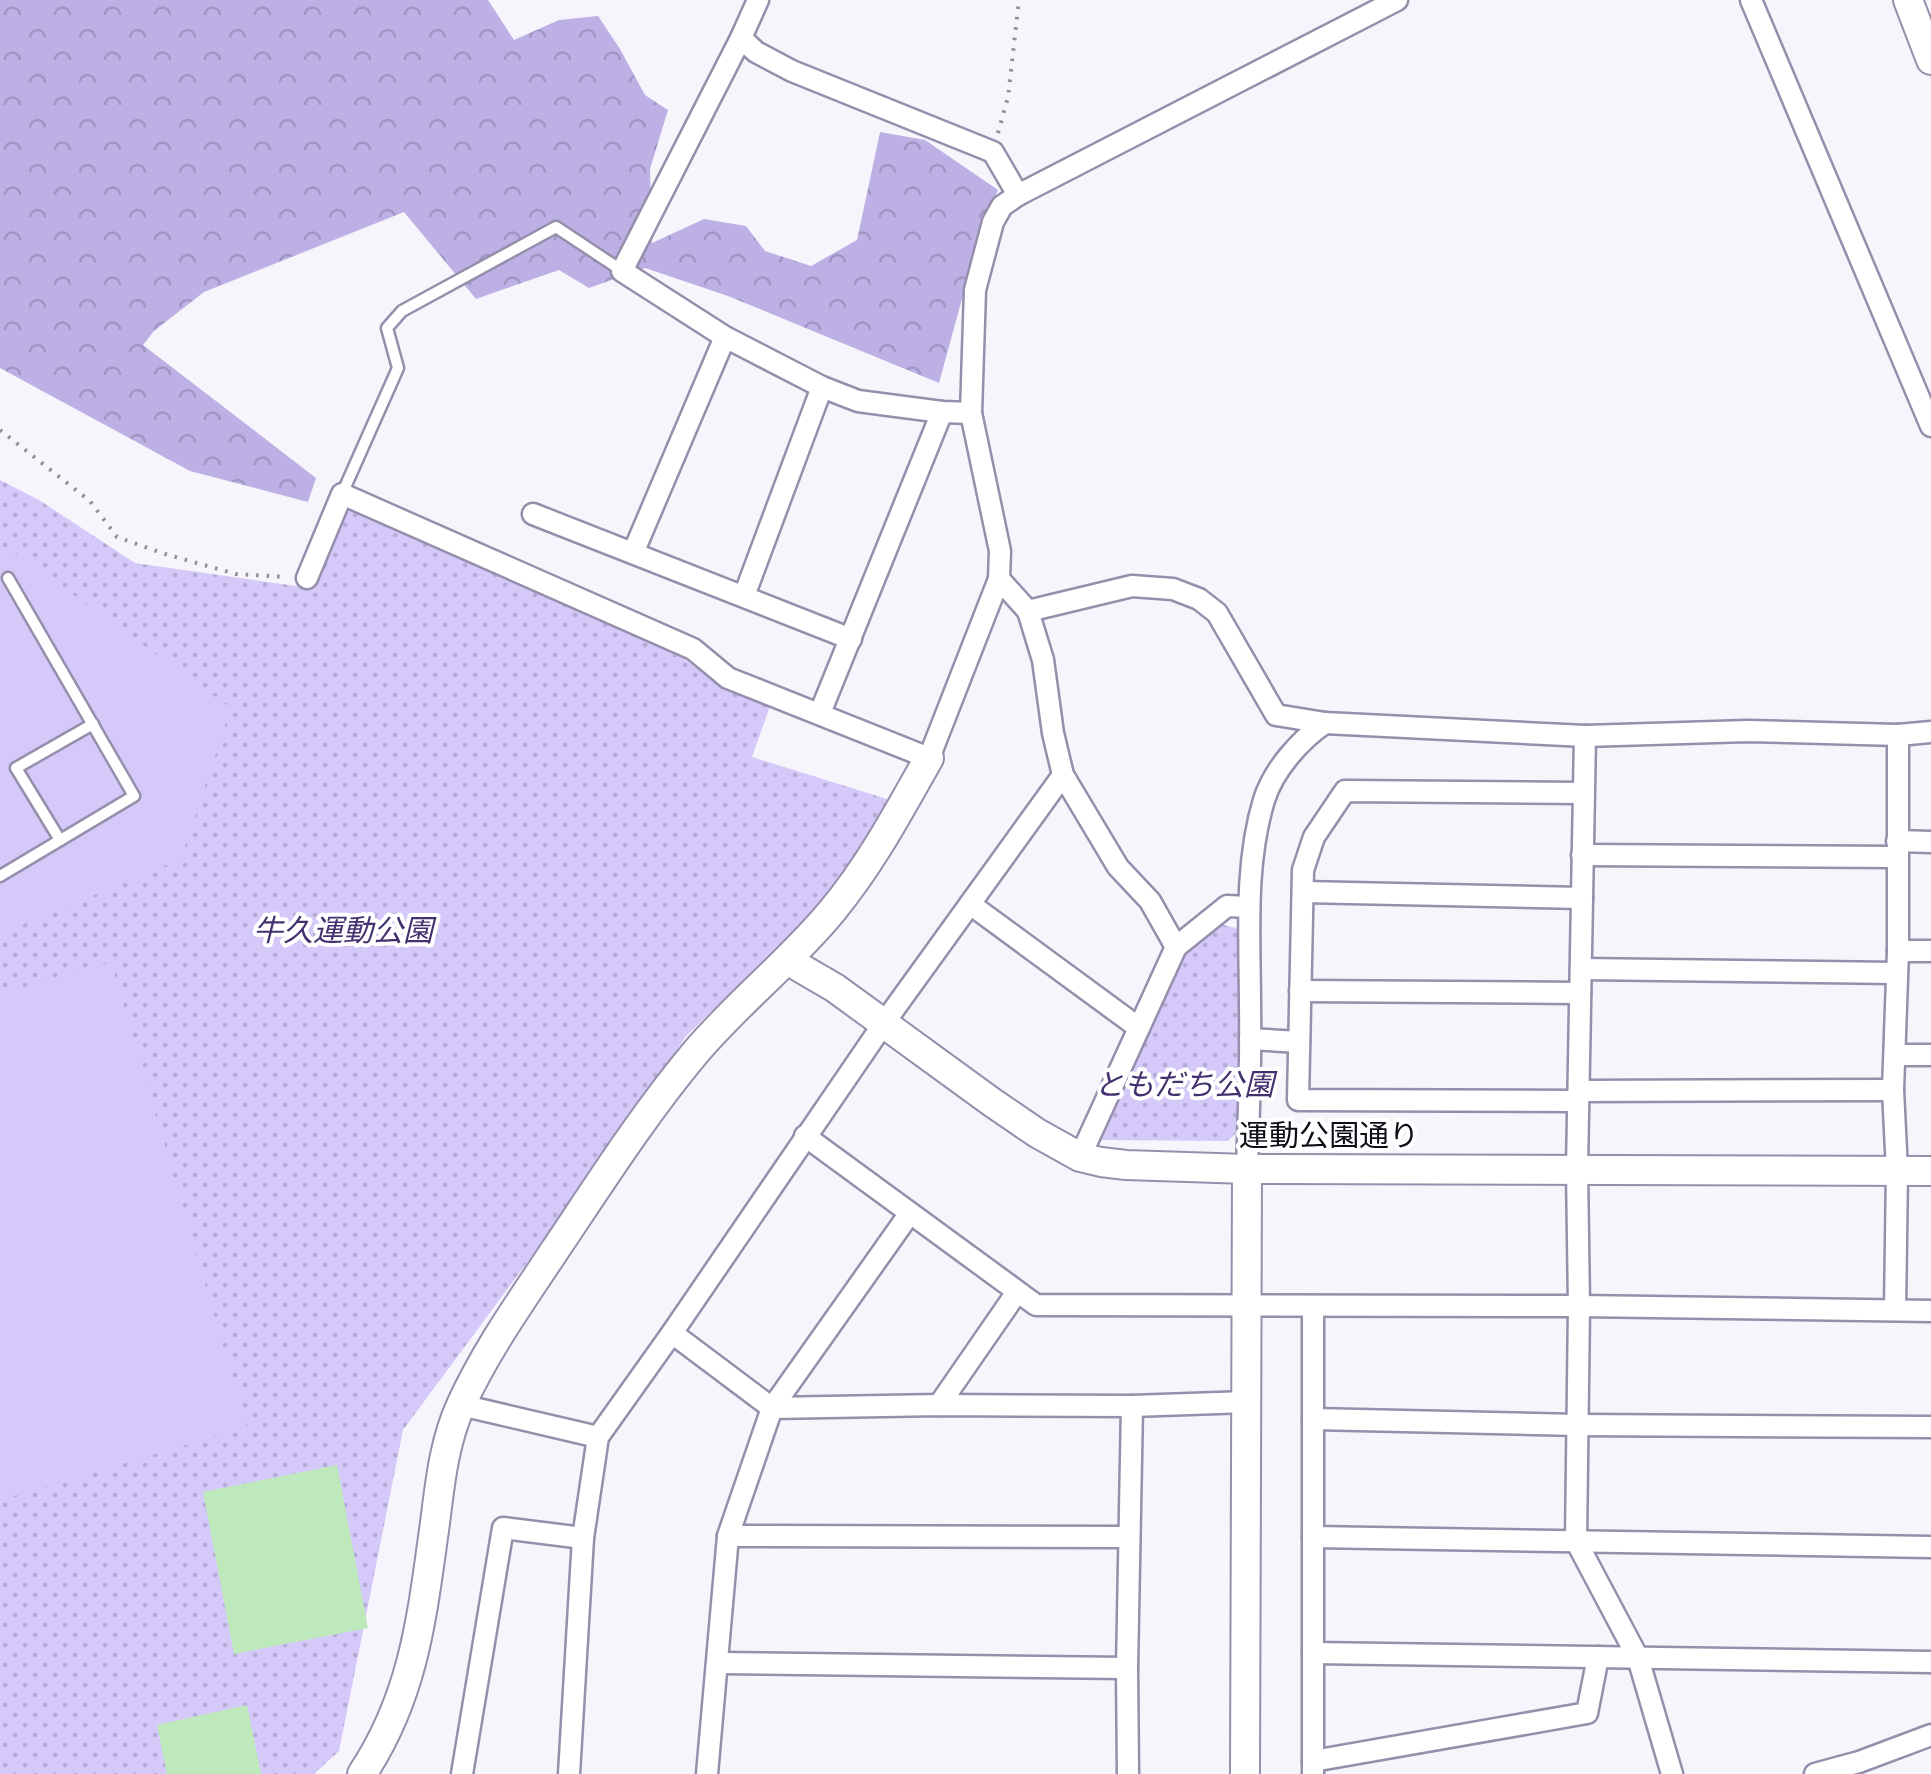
<svg xmlns="http://www.w3.org/2000/svg" width="1931" height="1774" viewBox="0 0 1931 1774" font-family="Lora,'Noto Sans JP',serif">
<style>
.forest{fill:url(#forest-crowns)}
.park{fill:url(#park-dots)}
.pitch{fill:#d4c9f9}
.building{fill:#bde9bc}
.lines{fill:none;stroke-linecap:round;stroke-linejoin:round}
.lane-casing{stroke:#958fac;stroke-width:15}
.street-casing{stroke:#958fac;stroke-width:25}
.secondary-casing{stroke:#958fac;stroke-width:32}
.path{stroke:#8f8d95;stroke-width:4;stroke-dasharray:2.5 8;stroke-linecap:butt}
.lane{stroke:#fff;stroke-width:10}
.street{stroke:#fff;stroke-width:20}
.secondary{stroke:#fff;stroke-width:28}
.labels{text-anchor:middle;stroke-width:8;stroke-linejoin:round;paint-order:stroke}
.park-label{font-size:30px;font-style:italic;fill:#43306f;stroke:#fff}
.street-label{font-size:30px;fill:#0f0c17;stroke:#fff}
</style>
<defs>
<pattern id="forest-crowns" width="20" height="18" patternUnits="userSpaceOnUse" patternTransform="scale(2.5)"><rect width="20" height="18" fill="#bcb0e4"/><path d="M2 6a3 3 0 1 1 6 0M12 15a3 3 0 1 1 6 0" fill="none" stroke="#a096c3"/></pattern>
<pattern id="park-dots" width="8" height="8" patternUnits="userSpaceOnUse" patternTransform="scale(2.5)"><rect width="8" height="8" fill="#d4c9f9"/><path d="M2 2h.1M6 6h.1" fill="none" stroke="#b5abd5" stroke-width="1.8" stroke-linecap="round"/></pattern>
</defs>
<rect width="100%" height="100%" fill="#f7f5fc"/>
<path class="forest" d="M0,0H488L514,40L559,20L598,16L620,49L645,95L668,110L650,169L652,243L704,219L746,226L765,251L811,266L857,240L880,132L925,140L998,190L983,222L939,383L728,296L645,268L589,288L559,270L476,299L404,212L204,292L154,331L143,345L316,478L308,502L190,471L0,368Z"/>
<g class="park">
<path d="M0,480L39,500L135,563L310,588L345,506L674,651L721,687L770,706L752,757L890,800L863,849L834,891L686,1036L597,1168L403,1430L339,1751L314,1774H0Z"/>
<path d="M1216,923L1240,929L1239,1130L1228,1141L1098,1140L1183,956Z"/>
</g>
<g class="pitch">
<path d="M8,548L231,708L181,859L0,934V552Z"/>
<path d="M111,962L247,1427L0,1500V997Z"/>
</g>
<g class="building">
<path d="M337,1465L368,1628L234,1654L203,1492Z"/>
<path d="M247,1705L261,1774H167L157,1725Z"/>
</g>
<g class="lines">
<g class="lane-casing">
<g id="lane">
<path d="M342,494L398,368L387,328L402,311L556,227L621,270"/>
<path d="M60,840L16,768L93,724"/>
<path d="M0,876L134,796L8,578"/>
</g>
</g>
<g class="street-casing">
<g id="street">
<path d="M758,0L741,38L756,52L792,71L993,152L1018,195"/>
<path d="M1751,0L1931,426"/>
<path d="M741,38L622,271L725,337L822,387L858,401L942,412L971,413"/>
<path d="M533,514L851,639"/>
<path d="M633,553L725,337"/>
<path d="M307,578L342,494L693,649L728,678L929,758L999,579L1000,551L971,413L975,290L993,222L1002,206L1018,195L1397,0"/>
<path d="M999,579L1028,611L1132,586L1173,589L1199,599L1217,613L1276,715L1325,723L1585,736L1748,731L1898,735L1931,732"/>
<path d="M744,596L822,387"/>
<path d="M1028,611L1043,660L1053,733L1063,775L1118,867L1150,901L1176,947"/>
<path d="M820,713L942,412"/>
<path d="M1585,736L1577,1169L1579,1306L1576,1541L1638,1658L1672,1774"/>
<path d="M1897,841L1931,842"/>
<path d="M1582,855L1897,857"/>
<path d="M1303,892L1582,898"/>
<path d="M970,904L1139,1028"/>
<path d="M1898,951H1931"/>
<path d="M1581,969L1896,973"/>
<path d="M1300,991L1580,993"/>
<path d="M1250,1039L1299,1042"/>
<path d="M1896,1055H1931"/>
<path d="M1579,1091L1893,1090"/>
<path d="M1578,1101L1298,1100L1303,870L1314,837L1345,791L1583,793"/>
<path d="M805,1136L1036,1305L1579,1306L1931,1311"/>
<path d="M1080,1157L1176,947L1227,906L1249,907"/>
<path d="M1247,1169C1249,1115 1251,1061 1250,1007C1250,938 1244,866 1264,800C1274,769 1300,740 1325,723"/>
<path d="M1895,1310L1897,1171L1893,1090L1898,951V735"/>
<path d="M672,1333L772,1408L939,1405L1132,1406L1247,1402"/>
<path d="M461,1405L598,1437"/>
<path d="M939,1405L1017,1292"/>
<path d="M1313,1419L1578,1425L1931,1427"/>
<path d="M728,1536L1128,1537"/>
<path d="M1313,1537L1931,1547"/>
<path d="M1313,1653L1931,1662"/>
<path d="M718,1663L1127,1668"/>
<path d="M1313,1761L1587,1713L1598,1657"/>
<path d="M462,1774L503,1528L583,1538"/>
<path d="M569,1774L583,1538L598,1437L672,1333L884,1023L1063,775"/>
<path d="M707,1774L728,1536L772,1408L910,1213"/>
<path d="M1128,1774L1127,1668L1132,1406"/>
<path d="M1313,1774V1306"/>
<path d="M1815,1774L1859,1762L1931,1735"/>
</g>
</g>
<g class="secondary-casing">
<g id="secondary">
<path d="M1908,0L1931,60"/>
<path d="M787,960L835,988L993,1103L1037,1133L1080,1157L1101,1162L1126,1165L1247,1169L1931,1171"/>
<path d="M362,1774C415,1694 422,1615 435,1523C440,1483 444,1442 461,1405C486,1350 522,1300 555,1250C600,1183 644,1114 695,1053C738,1002 790,962 832,911C871,864 899,811 929,758"/>
<path d="M1245,1774L1247,1169"/>
</g>
</g>
<g class="path">
<path d="M998,133L1008,97L1019,0"/>
<path d="M0,430L90,501L117,537L165,554L236,574L287,577"/>
</g>
<use href="#lane" class="lane"/>
<use href="#street" class="street"/>
<use href="#secondary" class="secondary"/>
</g>
<g class="labels">
<g class="park-label">
<text x="343" y="941">牛久運動公園</text>
<text x="1184" y="1095">ともだち公園</text>
</g>
<g class="street-label">
<text x="1329" y="1146">運動公園通り</text>
</g>
</g>
</svg>
